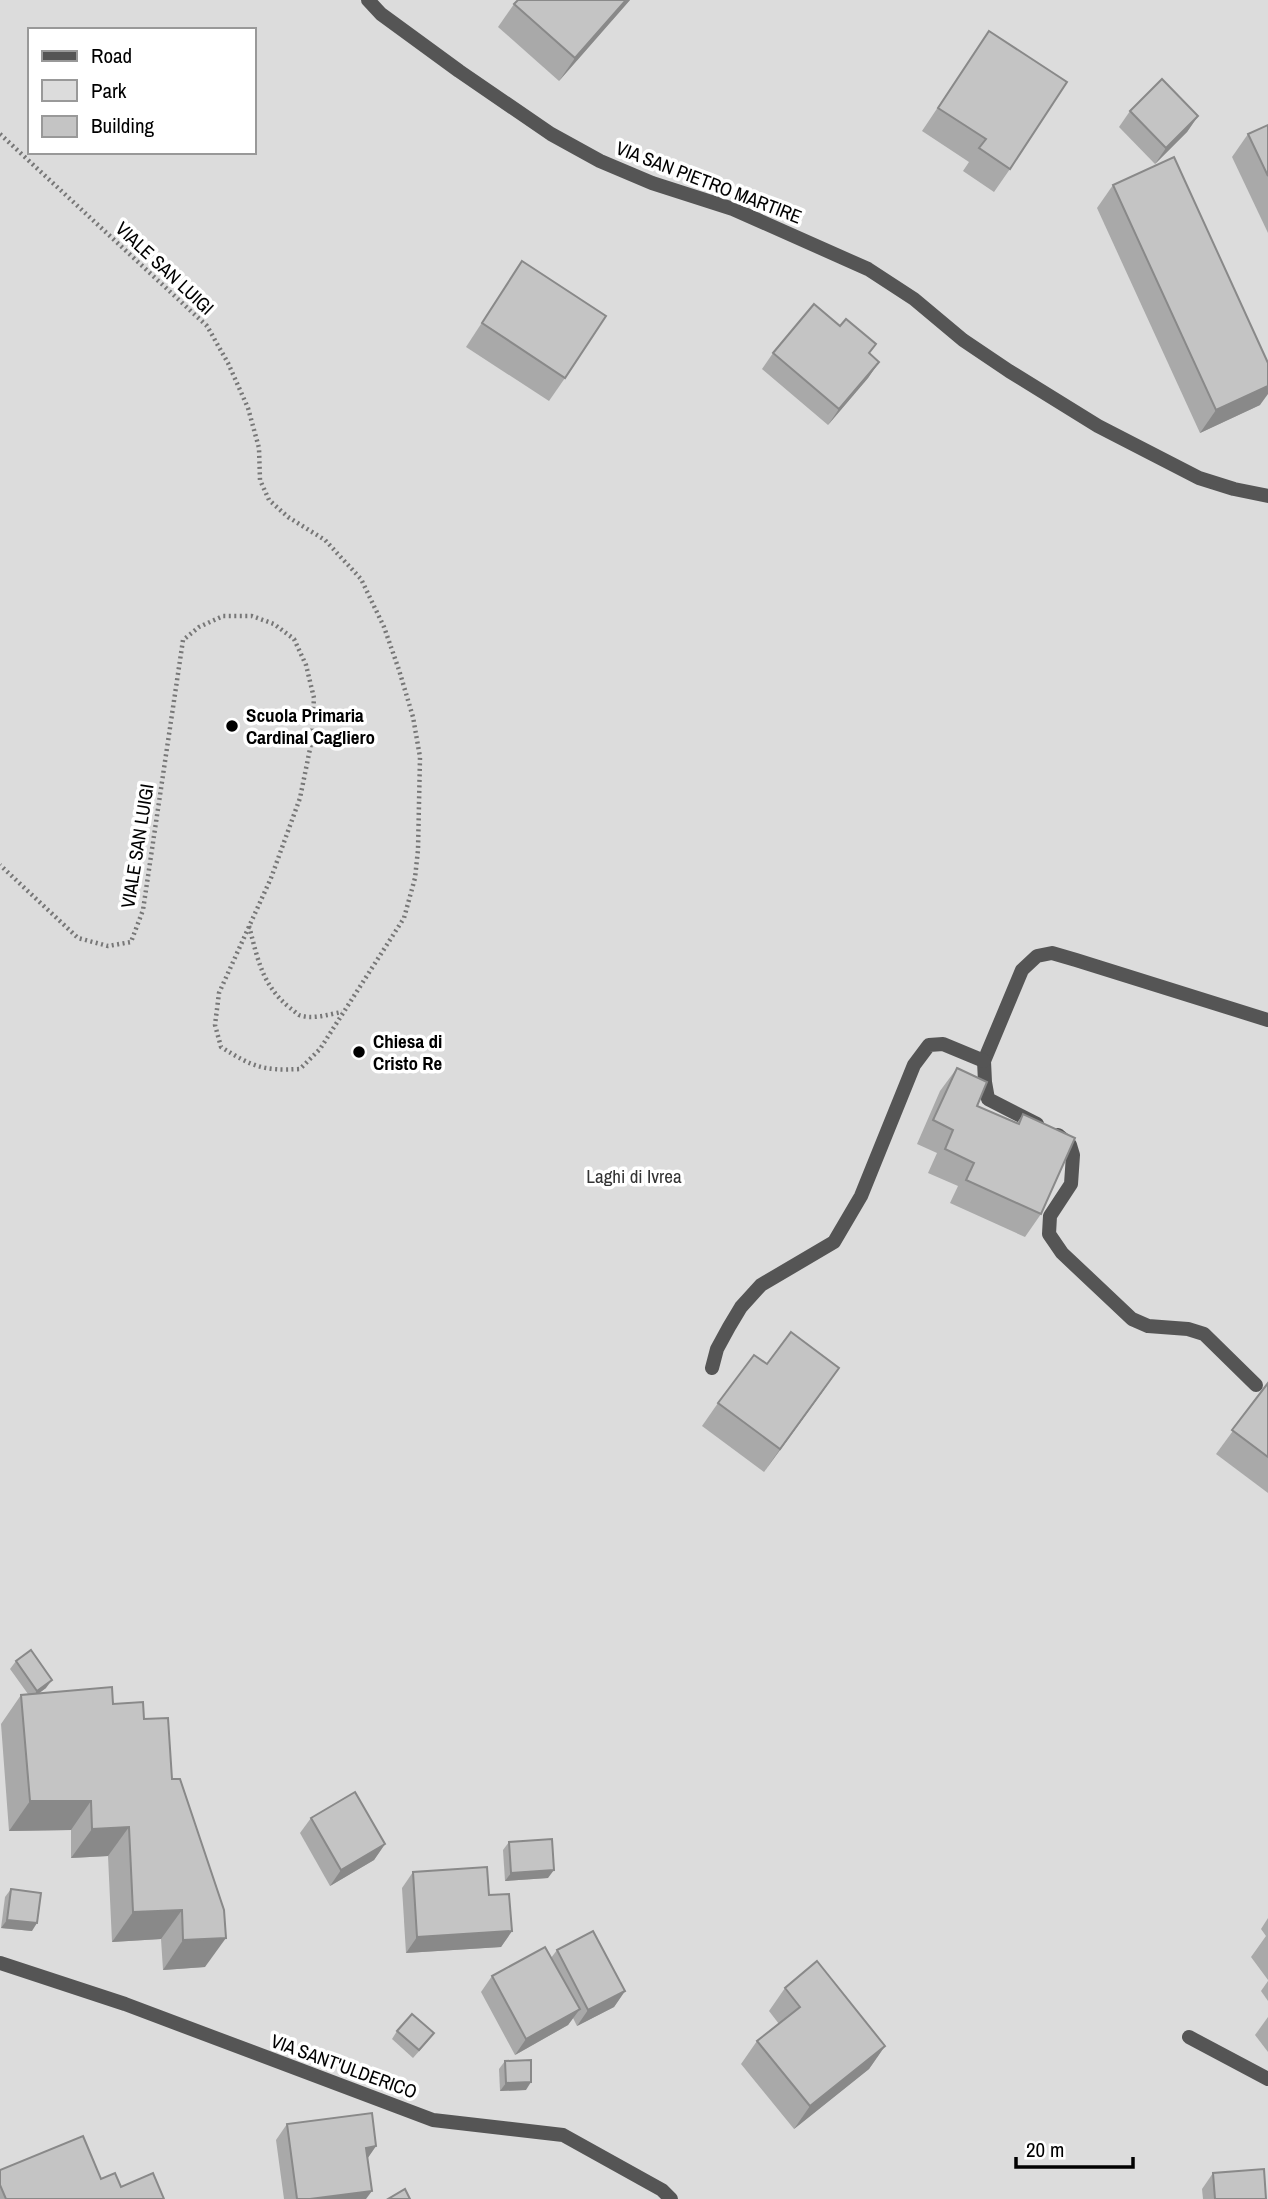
<svg xmlns="http://www.w3.org/2000/svg" width="1268" height="2199" viewBox="0 0 1268 2199" font-family="'Archivo Narrow',sans-serif">
<style>
.green{fill:#dcdcdc;fill-rule:evenodd}
.lines{fill:none;stroke-linecap:round;stroke-linejoin:round}
.path{stroke:#777;stroke-width:4.5;stroke-dasharray:2 3.5;stroke-linecap:butt}
.street{stroke:#555;stroke-width:14}
.wall{fill:#a9a9a9}
.shaded-wall{fill:#898989}
.building{fill:#c4c4c4;stroke:#898989;stroke-width:2}
.poi-dot{fill:#000;stroke:#fff;stroke-width:2.5}
.labels{text-anchor:middle;stroke-width:7;stroke-linejoin:round;paint-order:stroke}
.street-label{font-size:19px;fill:#000;stroke:#fff}
.poi-label{font-size:19px;font-weight:bold;fill:#000;stroke:#fff;text-anchor:start}
.park-label{font-size:19px;fill:#333;stroke:#fff}
</style>
<rect width="100%" height="100%" fill="#fff"/>
<path class="green" d="M0,0H1268V2199H0ZM30,30H254V152H30Z"/>
<g class="lines">
<g class="path">
<path d="M0,134L207,326L228,363L248,408L259,448L260,480L269,500L288,517L325,540L361,579L384,627L399,670L413,717L420,757L418,850L415,878L404,918L320,1049L300,1069C263,1071 253,1067 221,1047L215,1025L219,993L271,878L300,798L311,744L314,698L306,665L294,639L274,624L252,616H223L199,627L183,640L143,910L131,942L108,946L78,938L0,865"/>
<path d="M249,926C258,960 262,985 290,1008C293,1010 296,1013 299,1015C312,1020 330,1014 342,1012"/>
</g>
<g class="street">
<path d="M368,0L381,14L459,71L551,134L600,161L652,183L733,209L868,269L914,299L963,340L1009,371L1098,426L1199,478L1234,489L1268,496"/>
<path d="M1037,1124L988,1099L985,1082L984,1061L1022,970L1037,956L1052,953L1076,960L1268,1020"/>
<path d="M1058,1135L1070,1145L1073,1155L1071,1184L1050,1216L1049,1234L1062,1253L1132,1319L1148,1326L1188,1329L1204,1334L1256,1385"/>
<path d="M712,1368L717,1349L729,1327L741,1307L761,1285L834,1242L861,1196L914,1065L929,1045L943,1044L984,1061"/>
<path d="M0,1963L125,2004L433,2120L563,2135L662,2190L671,2199"/>
<path d="M1189,2037L1268,2079"/>
</g>
</g>
<g class="wall">
<path d="M630,0L559,81L498,27L514,4Z"/>
<path d="M989,31L1010,169L994,192L963,171L969,162L922,131Z"/>
<path d="M1130,111L1198,116L1187,132L1155,164L1119,127Z"/>
<path d="M1268,125V233L1232,157L1248,134Z"/>
<path d="M1113,185L1260,405L1200,433L1097,208Z"/>
<path d="M522,261L565,378L549,401L466,347Z"/>
<path d="M840,326L876,344L869,354L879,362L868,378L828,425L762,369L773,353Z"/>
<path d="M957,1068L977,1106L1017,1123L1023,1114L1041,1214L1025,1237L950,1203L958,1186L928,1173L937,1153L917,1144L940,1091Z"/>
<path d="M767,1364L823,1391L764,1472L702,1426L718,1403Z"/>
<path d="M1268,1383V1493L1216,1454Z"/>
<path d="M16,1661L46,1688L39,1693L113,1704L144,1719L172,1779L205,1967L163,1970L161,1939L112,1942L108,1856L71,1858V1830L9,1831L1,1724L21,1695L28,1694L10,1669Z"/>
<path d="M311,1818L385,1844L374,1860L330,1886L300,1833Z"/>
<path d="M509,1842L548,1878L505,1881L503,1850Z"/>
<path d="M413,1872L489,1895L512,1931L501,1947L406,1953L402,1888Z"/>
<path d="M11,1889L32,1931L1,1928L5,1897Z"/>
<path d="M1268,1918V1980L1251,1957L1266,1936L1261,1929Z"/>
<path d="M557,1950L625,1991L614,2007L577,2026L573,2018L568,2025L515,2055L481,1992L492,1976L551,1958Z"/>
<path d="M1268,1981V2001L1261,1991Z"/>
<path d="M785,1988L885,2046L869,2069L794,2129L741,2064L757,2041L779,2024L769,2011Z"/>
<path d="M1268,2017V2052L1255,2035Z"/>
<path d="M397,2031L428,2041L413,2058L392,2039Z"/>
<path d="M505,2061L526,2090L500,2091L499,2069Z"/>
<path d="M287,2124L376,2146L367,2159L366,2199H284L276,2140Z"/>
<path d="M0,2170L101,2179L121,2187L164,2199H0Z"/>
<path d="M1213,2173L1266,2199H1203L1202,2189Z"/>
</g>
<g class="shaded-wall">
<path d="M626,0H630L559,81L575,58Z"/>
<path d="M1198,116L1187,132L1155,164L1166,148Z"/>
<path d="M879,362L868,378L828,425L839,409Z"/>
<path d="M1268,386V394L1260,405L1200,433L1216,410Z"/>
<path d="M839,1368L823,1391L764,1472L780,1449Z"/>
<path d="M52,1680L46,1688L31,1699L37,1691Z"/>
<path d="M30,1801H91L71,1830L9,1831Z"/>
<path d="M129,1827L108,1856L71,1858L92,1829Z"/>
<path d="M385,1844L374,1860L330,1886L341,1870Z"/>
<path d="M554,1870L548,1878L505,1881L511,1873Z"/>
<path d="M182,1910L161,1939L112,1942L133,1912Z"/>
<path d="M7,1920L37,1923L32,1931L1,1928Z"/>
<path d="M512,1931L501,1947L406,1953L417,1937Z"/>
<path d="M226,1938L205,1967L163,1970L183,1940Z"/>
<path d="M625,1991L614,2007L577,2026L588,2010Z"/>
<path d="M580,2009L568,2025L515,2055L526,2039Z"/>
<path d="M885,2046L869,2069L794,2129L810,2106Z"/>
<path d="M531,2082L526,2090L500,2091L506,2083Z"/>
<path d="M376,2146L365,2162L366,2148Z"/>
<path d="M372,2191L366,2199H310Z"/>
</g>
<g class="building">
<path d="M518,0H626L575,58L514,4Z"/>
<path d="M989,31L1067,82L1010,169L979,148L986,139L938,108Z"/>
<path d="M1162,79L1198,116L1166,148L1130,111Z"/>
<path d="M1268,125V176L1248,134Z"/>
<path d="M1174,157L1268,363V386L1216,410L1113,185Z"/>
<path d="M522,261L606,316L565,378L482,323Z"/>
<path d="M814,304L840,326L846,319L876,344L869,353L879,362L839,409L773,353Z"/>
<path d="M957,1068L987,1082L977,1106L1019,1124L1023,1114L1075,1138L1041,1214L966,1180L974,1163L945,1149L953,1130L933,1120Z"/>
<path d="M791,1332L839,1368L780,1449L718,1403L754,1355L767,1364Z"/>
<path d="M1268,1383V1457L1232,1430Z"/>
<path d="M31,1650L52,1680L37,1691L16,1661Z"/>
<path d="M112,1687L113,1704L143,1702L144,1719L168,1718L172,1779H180L224,1910L226,1938L183,1940L182,1910L133,1912L129,1827L92,1829L91,1801H30L21,1695Z"/>
<path d="M355,1792L385,1844L341,1870L311,1818Z"/>
<path d="M552,1839L554,1870L511,1873L509,1842Z"/>
<path d="M487,1867L489,1895L509,1894L512,1931L417,1937L413,1872Z"/>
<path d="M11,1889L41,1893L37,1923L7,1920Z"/>
<path d="M593,1931L625,1991L588,2010L557,1950Z"/>
<path d="M545,1947L580,2009L526,2039L492,1976Z"/>
<path d="M817,1961L885,2046L810,2106L757,2041L800,2007L785,1988Z"/>
<path d="M412,2014L434,2033L419,2050L397,2031Z"/>
<path d="M531,2060V2082L506,2083L505,2061Z"/>
<path d="M372,2113L376,2146L366,2148L372,2191L310,2199H297L287,2124Z"/>
<path d="M83,2136L101,2179L115,2173L121,2187L153,2173L164,2199H6L0,2185V2170Z"/>
<path d="M1264,2169L1266,2199H1215L1213,2173Z"/>
<path d="M405,2189L410,2199H388Z"/>
</g>
<g class="poi-dot">
<circle cx="232" cy="726" r="7"/>
<circle cx="359" cy="1052" r="7"/>
</g>
<g class="labels">
<g class="street-label">
<text transform="translate(709 182) rotate(21)" y="7">VIA SAN PIETRO MARTIRE</text>
<text transform="translate(165 268) rotate(43)" y="7">VIALE SAN LUIGI</text>
<text transform="translate(137 846) rotate(-81)" y="7">VIALE SAN LUIGI</text>
<text transform="translate(344 2066) rotate(20)" y="7">VIA SANT'ULDERICO</text>
</g>
<g class="poi-label">
<text x="246" y="722">Scuola Primaria<tspan x="246" dy="22">Cardinal Cagliero</tspan></text>
<text x="373" y="1048">Chiesa di<tspan x="373" dy="22">Cristo Re</tspan></text>
</g>
<g class="park-label">
<text x="634" y="1183">Laghi di Ivrea</text>
</g>
</g>
<rect x="28" y="28" width="228" height="126" fill="#ffffff" stroke="#999999" stroke-width="2"/>
<rect x="42" y="51" width="35" height="10" fill="#555555" stroke="#999999" stroke-width="2"/>
<text x="91" y="63" font-size="21" fill="#000000">Road</text>
<rect x="42" y="80" width="35" height="21" fill="#dcdcdc" stroke="#999999" stroke-width="2"/>
<text x="91" y="98" font-size="21" fill="#000000">Park</text>
<rect x="42" y="116" width="35" height="21" fill="#c4c4c4" stroke="#999999" stroke-width="2"/>
<text x="91" y="133" font-size="21" fill="#000000">Building</text>
<path d="M1016 2157v10h117v-10" fill="none" stroke="#000000" stroke-width="3.5"/>
<text x="1026" y="2157" font-size="21" fill="#000000" stroke="#ffffff" stroke-width="5" paint-order="stroke">20 m</text>
</svg>
